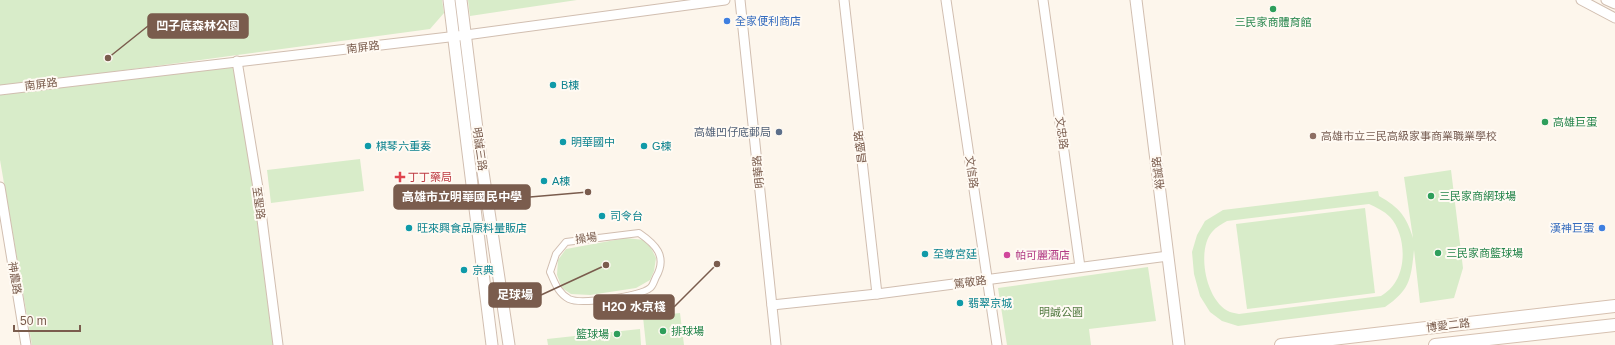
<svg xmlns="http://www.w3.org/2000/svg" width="1615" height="345" viewBox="0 0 1615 345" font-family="Arial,'Noto Sans TC',sans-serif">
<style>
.green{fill:#d8ecc9;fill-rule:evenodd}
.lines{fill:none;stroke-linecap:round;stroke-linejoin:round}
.pedestrian-casing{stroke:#d1beb0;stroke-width:8}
.minor-casing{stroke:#d1beb0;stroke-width:11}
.tertiary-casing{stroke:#d1beb0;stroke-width:13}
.secondary-casing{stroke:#d6c0b0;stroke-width:14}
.pedestrian{stroke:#fff;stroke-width:6}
.minor{stroke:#fff;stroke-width:9}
.tertiary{stroke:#fff;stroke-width:11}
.secondary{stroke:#fff;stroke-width:12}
.leisure-dot{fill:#2e9e5b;stroke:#fffaf3;stroke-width:1.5}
.shop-dot{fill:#3f7fe0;stroke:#fffaf3;stroke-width:1.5}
.culture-dot{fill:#0f9aa8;stroke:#fffaf3;stroke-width:1.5}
.service-dot{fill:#5c6f8a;stroke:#fffaf3;stroke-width:1.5}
.education-dot{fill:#8d6e63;stroke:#fffaf3;stroke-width:1.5}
.health-dot{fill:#e0444e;stroke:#fffaf3;stroke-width:1.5}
.hotel-dot{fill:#d1479c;stroke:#fffaf3;stroke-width:1.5}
.labels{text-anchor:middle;stroke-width:4;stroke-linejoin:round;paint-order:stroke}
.shop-label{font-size:11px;fill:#366cbe;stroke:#fffaf3;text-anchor:start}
.leisure-label{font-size:11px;fill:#27864d;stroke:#fffaf3;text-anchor:start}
.street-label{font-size:11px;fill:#7a5c4d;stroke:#fffaf3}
.culture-label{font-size:11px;fill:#0d838f;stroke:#fffaf3;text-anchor:start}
.service-label{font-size:11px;fill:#4e5e75;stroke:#fffaf3;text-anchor:end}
.education-label{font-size:11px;fill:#785e54;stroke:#fffaf3;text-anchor:start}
.health-label{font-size:11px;fill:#be3a42;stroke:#fffaf3;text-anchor:start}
.hotel-label{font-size:11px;fill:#b23c85;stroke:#fffaf3;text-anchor:start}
.park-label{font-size:11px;fill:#537a41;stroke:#fffaf3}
.leader{fill:none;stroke:#7a5c4d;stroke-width:1.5}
.callout-dot{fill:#7a5c4d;stroke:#fffaf3;stroke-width:1.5}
.callout{fill:#7a5c4d;stroke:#7a5c4d;stroke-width:1.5}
.callout-label{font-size:12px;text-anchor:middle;font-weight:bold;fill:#fff}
</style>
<rect width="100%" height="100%" fill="#fdf6ec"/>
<g class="green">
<path d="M0,0H442L444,13L430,29L0,87Z"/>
<path d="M468,0H577L470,16Z"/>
<path d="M237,63L273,345H32L0,160V95Z"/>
<path d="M360,159L364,191L271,203L267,170Z"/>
<path d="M1451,170L1463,268L1454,298L1420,303L1414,250C1411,279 1410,290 1385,307L1238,326L1222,321L1210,312L1200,296L1194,274L1192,252L1197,235L1205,221L1223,210L1378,191L1379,196C1400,208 1406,216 1413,238L1404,177ZM1369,204C1376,207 1384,211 1390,217C1404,232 1407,263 1396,281C1392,288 1387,292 1381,296L1239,314C1236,313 1232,313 1230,312C1206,302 1196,251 1212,232C1216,227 1222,224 1227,221Z"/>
<path d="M1365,208L1375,293L1247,309L1236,224Z"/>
<path d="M626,238L644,240L651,248L656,258L654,271L650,280L636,288L590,295L571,294L562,288L557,275L558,260L566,249Z"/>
<path d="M1148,267L1156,321L1089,329L1091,345H1007L998,288Z"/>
<path d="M680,313L684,345H646L643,317Z"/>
<path d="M640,329L641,345H548L547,339Z"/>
</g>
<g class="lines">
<g class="pedestrian-casing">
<path id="pedestrian" d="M639,233C655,244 668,256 656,277C654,281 653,286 650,288C640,296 581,305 569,299C558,293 555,283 550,272L556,254L566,242Z"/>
</g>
<g class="minor-casing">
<g id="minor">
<path d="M740,0L776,345"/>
<path d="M844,0L877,294"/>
<path d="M946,0L997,345"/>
<path d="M1043,0L1080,267"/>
<path d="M1581,0L1615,18"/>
<path d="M1606,0L1615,4"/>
<path d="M237,61L258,188L278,345"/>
<path d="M0,90L466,35L725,0"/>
<path d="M0,187L26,345"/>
<path d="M772,305L877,294L1168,256"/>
</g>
</g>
<g class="tertiary-casing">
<g id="tertiary">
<path d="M449,0L492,345"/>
<path d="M461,0L479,145L509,345"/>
<path d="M1136,0L1179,345"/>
</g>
</g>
<g class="secondary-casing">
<g id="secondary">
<path d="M1281,345L1615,306"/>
<path d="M1435,345L1615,325"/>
</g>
</g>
<use href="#pedestrian" class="pedestrian"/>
<use href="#minor" class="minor"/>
<use href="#tertiary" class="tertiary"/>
<use href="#secondary" class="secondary"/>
</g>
<g class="leisure-dot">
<circle cx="1273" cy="9" r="4"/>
<circle cx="1545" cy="122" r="4"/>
<circle cx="1431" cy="196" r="4"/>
<circle cx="1438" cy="253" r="4"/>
<circle cx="663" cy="331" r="4"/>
<circle cx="617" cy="334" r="4"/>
</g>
<g class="shop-dot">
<circle cx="727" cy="21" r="4"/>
<circle cx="1602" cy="228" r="4"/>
</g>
<g class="culture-dot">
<circle cx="553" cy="85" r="4"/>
<circle cx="563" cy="142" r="4"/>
<circle cx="368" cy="146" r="4"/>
<circle cx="644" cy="146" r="4"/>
<circle cx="544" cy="181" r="4"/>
<circle cx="602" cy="216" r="4"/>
<circle cx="409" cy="228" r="4"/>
<circle cx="925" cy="254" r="4"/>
<circle cx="464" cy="270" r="4"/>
<circle cx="960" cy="303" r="4"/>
</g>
<circle class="service-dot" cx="779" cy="132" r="4"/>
<circle class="education-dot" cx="1313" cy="136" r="4"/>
<path class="health-dot" d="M398 171h4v4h4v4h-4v4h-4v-4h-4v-4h4z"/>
<circle class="hotel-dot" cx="1007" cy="255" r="4"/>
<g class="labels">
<g class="shop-label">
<text x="735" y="25">全家便利商店</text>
<text x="1594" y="232" text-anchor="end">漢神巨蛋</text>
</g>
<g class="leisure-label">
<text x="1273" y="26" text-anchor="middle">三民家商體育館</text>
<text x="1553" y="126">高雄巨蛋</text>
<text x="1439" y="200">三民家商網球場</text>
<text x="1446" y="257">三民家商籃球場</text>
<text x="671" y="335">排球場</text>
<text x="609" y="338" text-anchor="end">籃球場</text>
</g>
<g class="street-label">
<text transform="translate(363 47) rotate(-7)" y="4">南屏路</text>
<text transform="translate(41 84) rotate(-7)" y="4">南屏路</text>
<text transform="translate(1062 133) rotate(82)" y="4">文忠路</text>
<text transform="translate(860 147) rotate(-97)" y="4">昌盛路</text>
<text transform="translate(480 149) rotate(82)" y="4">明誠三路</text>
<text transform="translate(758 172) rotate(-96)" y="4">明華路</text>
<text transform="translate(972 172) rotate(82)" y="4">文信路</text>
<text transform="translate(1158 173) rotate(-97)" y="4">裕誠路</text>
<text transform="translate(259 203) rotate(82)" y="4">至聖路</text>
<text transform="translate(586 238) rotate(-8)" y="4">操場</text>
<text transform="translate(15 278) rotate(81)" y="4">神農路</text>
<text transform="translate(970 282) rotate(-8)" y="4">篤敬路</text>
<text transform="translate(1448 325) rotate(-7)" y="4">博愛二路</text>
</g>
<g class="culture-label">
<text x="561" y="89">B棟</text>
<text x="571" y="146">明華國中</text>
<text x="376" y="150">棋琴六重奏</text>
<text x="652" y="150">G棟</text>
<text x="552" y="185">A棟</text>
<text x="610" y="220">司令台</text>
<text x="417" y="232">旺來興食品原料量販店</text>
<text x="933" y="258">至尊宮廷</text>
<text x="472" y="274">京典</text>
<text x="968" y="307">翡翠京城</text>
</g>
<g class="service-label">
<text x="771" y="136">高雄凹仔底郵局</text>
</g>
<g class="education-label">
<text x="1321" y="140">高雄市立三民高級家事商業職業學校</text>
</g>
<g class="health-label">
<text x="408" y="181">丁丁藥局</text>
</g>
<g class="hotel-label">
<text x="1015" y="259">帕可麗酒店</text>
</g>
<g class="park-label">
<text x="1061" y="316">明誠公園</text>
</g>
</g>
<path class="leader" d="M108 58L148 26M588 192L530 197M606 265L541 295M717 264L674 307"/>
<g class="callout-dot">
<circle cx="108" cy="58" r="4"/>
<circle cx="588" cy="192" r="4"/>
<circle cx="606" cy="265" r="4"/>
<circle cx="717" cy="264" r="4"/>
</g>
<g class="callout">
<rect x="148" y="14" width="100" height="24" rx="4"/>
<rect x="394" y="185" width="136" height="24" rx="4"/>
<rect x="489" y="283" width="52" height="24" rx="4"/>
<rect x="594" y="295" width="80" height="24" rx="4"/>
</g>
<g class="callout-label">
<text x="198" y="30">凹子底森林公園</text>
<text x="462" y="201">高雄市立明華國民中學</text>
<text x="515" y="299">足球場</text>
<text x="634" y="311">H2O 水京棧</text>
</g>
<path d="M14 325v6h66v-6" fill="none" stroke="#7a5c4d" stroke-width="2"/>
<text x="20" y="325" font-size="12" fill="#7a5c4d" stroke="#fffaf3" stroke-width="3" paint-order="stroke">50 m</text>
</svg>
